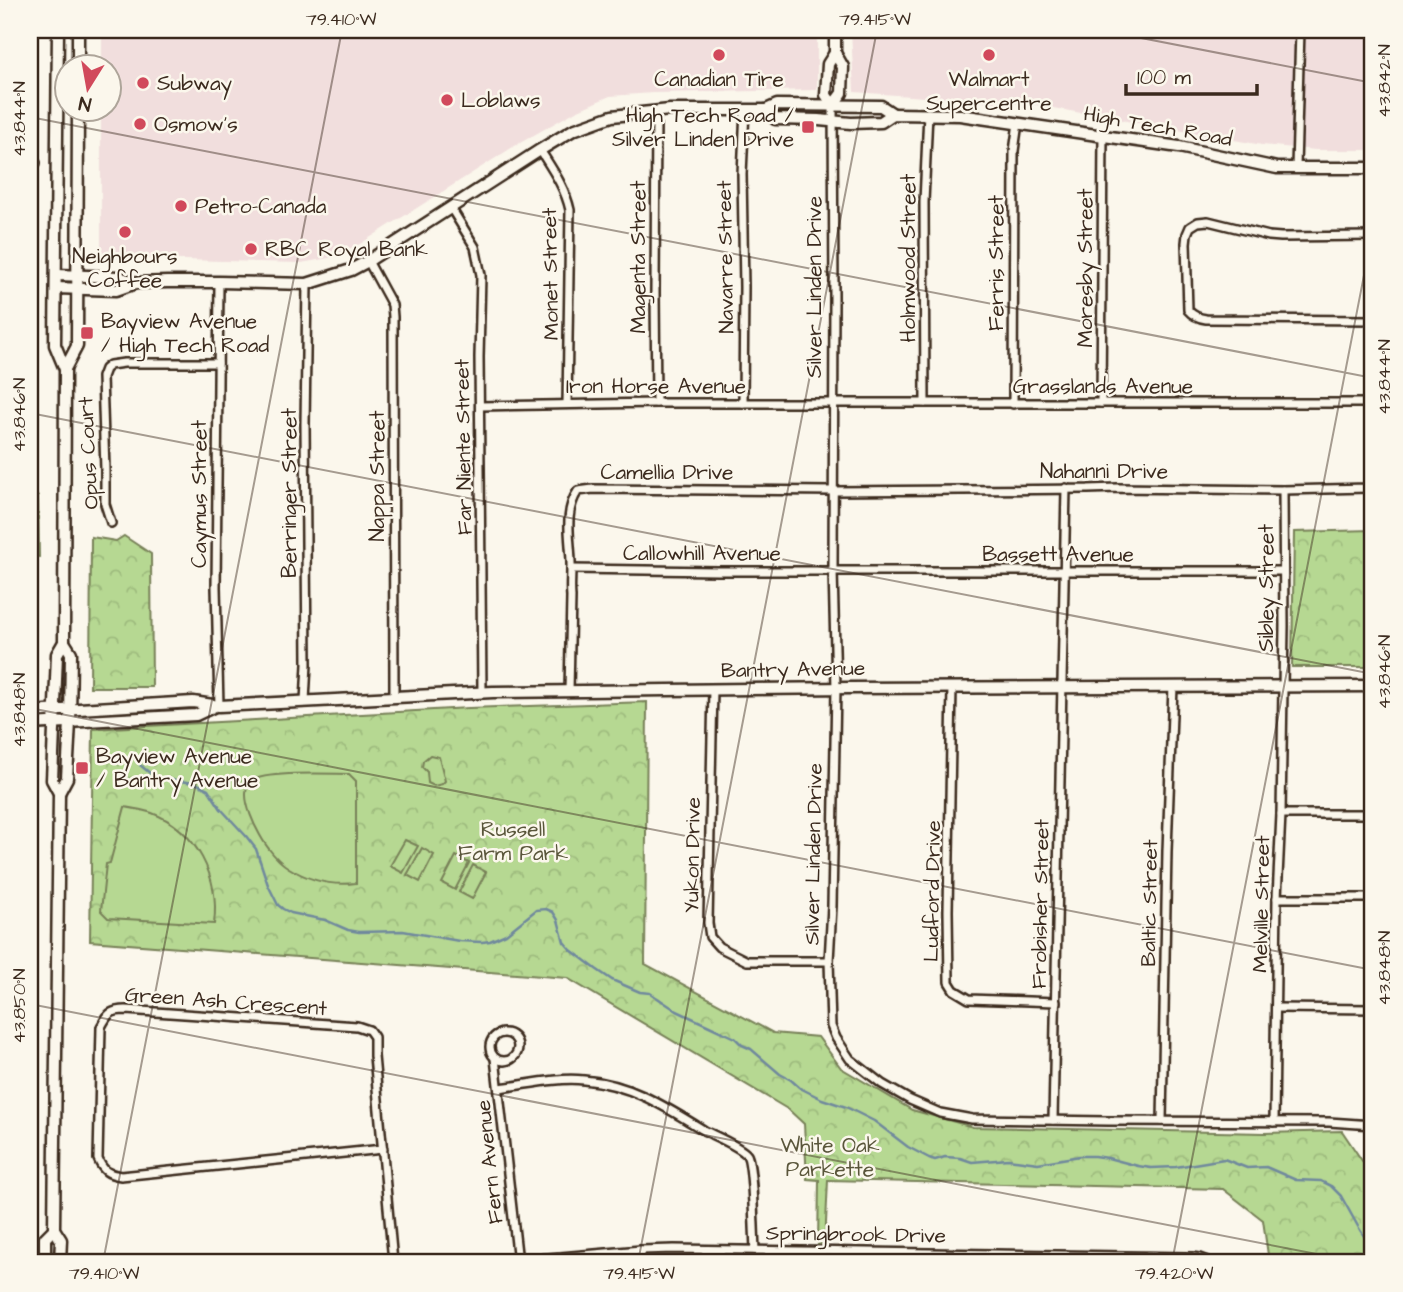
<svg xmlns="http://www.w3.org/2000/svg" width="1403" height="1292" viewBox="0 0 1403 1292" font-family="'Architects Daughter',sans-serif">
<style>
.built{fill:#f1dedd}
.forest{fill:url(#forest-firs);stroke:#788158;stroke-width:2}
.park{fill:url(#park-crowns);stroke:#788158;stroke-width:2}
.garden{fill:#b6d892;stroke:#788158;stroke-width:2}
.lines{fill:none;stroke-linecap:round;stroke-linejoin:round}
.stream{stroke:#70899d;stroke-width:2.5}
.street-casing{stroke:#3b2a1e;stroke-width:12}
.secondary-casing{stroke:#3b2a1e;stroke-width:15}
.street{stroke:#fbf7ec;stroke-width:7}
.secondary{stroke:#fbf7ec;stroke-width:10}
.ticks{fill:none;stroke:#3b2a1e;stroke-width:2;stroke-opacity:0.45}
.poi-dot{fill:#d1495b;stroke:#fbf7ec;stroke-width:2.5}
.labels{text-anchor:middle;stroke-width:5;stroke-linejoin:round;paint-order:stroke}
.poi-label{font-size:21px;fill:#3b2a1e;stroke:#fbf7ec;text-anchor:start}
.street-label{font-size:21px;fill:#3b2a1e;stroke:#fbf7ec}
.park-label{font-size:21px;fill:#5a563b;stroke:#fbf7ec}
.neatline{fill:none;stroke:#3b2a1e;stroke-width:2.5}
.ticks-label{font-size:18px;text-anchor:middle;fill:#3b2a1e}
</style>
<defs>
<pattern id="forest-firs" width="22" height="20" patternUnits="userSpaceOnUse" patternTransform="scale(1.75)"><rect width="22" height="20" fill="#b6d892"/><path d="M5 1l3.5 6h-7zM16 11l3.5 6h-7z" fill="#9dba7d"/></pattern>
<pattern id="park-crowns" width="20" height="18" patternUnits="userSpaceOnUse" patternTransform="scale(1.75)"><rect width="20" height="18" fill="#b6d892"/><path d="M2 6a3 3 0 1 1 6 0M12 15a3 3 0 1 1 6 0" fill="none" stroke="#9dba7d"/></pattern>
</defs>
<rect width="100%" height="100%" fill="#fbf7ec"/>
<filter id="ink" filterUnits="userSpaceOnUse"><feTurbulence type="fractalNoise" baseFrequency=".0143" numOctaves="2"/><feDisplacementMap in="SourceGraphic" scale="14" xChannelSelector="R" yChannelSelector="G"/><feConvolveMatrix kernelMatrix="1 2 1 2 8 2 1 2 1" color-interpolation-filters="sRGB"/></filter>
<g filter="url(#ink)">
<g class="built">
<path d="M102,30H817V90L653,93L610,96L576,111L513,147L360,244L329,258L301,263L101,258V109L108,108V66H102Z"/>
<path d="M851,30H1373V150H1316L1262,145L1036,105L854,92Z"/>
</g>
<path class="forest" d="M30,488L38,497L39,557L30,556Z"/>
<g class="park">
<path d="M1373,530V667H1292L1294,532Z"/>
<path d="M124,536L151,554L152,687H90L91,537L116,541Z"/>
<path d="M647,702L645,964L773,1033L818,1037L841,1068L912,1110L973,1127L1265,1133L1342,1131L1373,1177V1262H1269L1263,1220L1223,1189L828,1180L825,1244H818L819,1180L807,1179L804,1124L789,1110L567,978L90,941L93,729L469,708Z"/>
</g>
<g class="garden">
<path d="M430,755L439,757L445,781L442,784L434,786L428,783L427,772L422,767L423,761Z"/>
<path d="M349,774L356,781V883C332,886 310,881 289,868C281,863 275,857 269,849C259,837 235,792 252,781C265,771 330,774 349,774Z"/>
<path d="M125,807C134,809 144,810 152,813C197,830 220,878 214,924L108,918L101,911L106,864L110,863Z"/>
<path d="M405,840L418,846L403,873L390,866Z"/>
<path d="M422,848L434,855L420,882L407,875Z"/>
<path d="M456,856L469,863L455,890L442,883Z"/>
<path d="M473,865L486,872L472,899L459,892Z"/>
</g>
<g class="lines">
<path class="stream" d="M134,753L140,765L156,778L195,783L208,789L221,809L246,836L256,849L268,885L278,905L283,909L291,913L325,920L348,930L359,932L403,931L459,941L482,942L490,941L506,934L536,910L546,909L553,912L558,920L564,942L571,950L596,969L612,980L640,992L650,993L677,1011L735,1038L742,1045L751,1049L780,1074L791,1080L800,1088L822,1099L846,1107L874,1121L908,1147L929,1158L935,1160L945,1157L960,1158L972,1162L1008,1159L1038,1163L1080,1156H1094L1108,1158L1138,1166L1151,1168L1176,1167L1224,1159L1247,1168L1266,1167L1296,1180L1321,1181L1331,1186L1341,1196L1360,1230L1373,1249"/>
<g class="street-casing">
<g id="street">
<path d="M833,105L834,297L833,571L836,688L832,906L829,961L831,1026L836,1038L850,1059L882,1084L910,1100L940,1113L972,1119L1108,1121L1329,1122L1373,1125"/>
<path d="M656,112L655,292L656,403"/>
<path d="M540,150C552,169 565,187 570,210L567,404"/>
<path d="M30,160L36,163"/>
<path d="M1296,167L1300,30"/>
<path d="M451,208L475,247L481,275L479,357L482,692"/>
<path d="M1373,236L1281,237L1269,236L1208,221L1198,222L1190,227L1187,234L1186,243L1188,310C1193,316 1198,318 1206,319L1373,320"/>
<path d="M368,261L392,305L393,317L394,697"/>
<path d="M743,403L744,287L742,174L745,110"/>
<path d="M925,403L924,202L928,113"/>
<path d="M1101,403L1103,134"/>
<path d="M1013,404L1014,151L1018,123"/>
<path d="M480,406L656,403H1373"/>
<path d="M111,523L105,504V470L102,377L105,369L110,365L124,363H218"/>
<path d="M571,569L718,571H1283"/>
<path d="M952,687L948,911L949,982L954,990L969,999L1056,1002"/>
<path d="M713,689L708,923L710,937L719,947L747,961H829"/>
<path d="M569,691L571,597C570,587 571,579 571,569C572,543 562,514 578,491L593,489L833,491L1088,489L1118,488L1283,490L1368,488L1373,482"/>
<path d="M305,701L307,664L305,424L307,284"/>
<path d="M219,706L216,587L219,282"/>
<path d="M1281,814H1373"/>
<path d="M1277,898H1373"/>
<path d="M1276,1008L1373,1009"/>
<circle cx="504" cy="1047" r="14"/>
<path d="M495,1058L518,1262"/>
<path d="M499,1088C526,1085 556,1077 584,1080C631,1084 666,1107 705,1131C715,1136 741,1147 747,1155C753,1165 754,1234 755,1250"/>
<path d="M1053,1120L1066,488"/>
<path d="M1162,1121L1167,851L1173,686"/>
<path d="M1274,1122L1277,898L1281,814L1284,626L1283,490"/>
<path d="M383,1149L121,1176C108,1174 103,1171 98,1159L101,1027C108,1014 110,1010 126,1010L357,1026L369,1030L374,1037V1056L393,1262"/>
<path d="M641,1250V1262"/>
<path d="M502,1262L641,1250L674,1249L1192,1257L1199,1258L1210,1262"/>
</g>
</g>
<g class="secondary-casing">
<g id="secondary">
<path d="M58,30L55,345L65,369L64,642L57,654L52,780L59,793L54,1229L61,1240L60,1262"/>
<path d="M78,66V30"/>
<path d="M833,105L842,93L843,67L835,53V30"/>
<path d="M833,105L826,95L828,64L835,53"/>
<path d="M766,110L775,119L819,120L851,123L881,122L893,114L960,115L1179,147L1277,168H1373"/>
<path d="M56,275L119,277L136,283"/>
<path d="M56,288L116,290L136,283L167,282H219L307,284L351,270L368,261L540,150L573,130L612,116L670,110H766L777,105L881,106L893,114"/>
<path d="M65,369L77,346L78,108"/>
<path d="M30,712L193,702L219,706L493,692L850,688L1373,686"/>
<path d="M30,724L196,715L213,707"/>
<path d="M59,793L67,778L70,722L71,653L64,642"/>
<path d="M45,1262V1238L54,1229"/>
</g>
</g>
<use href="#street" class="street"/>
<use href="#secondary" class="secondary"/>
</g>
</g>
<path class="ticks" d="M1100,30L1373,83M30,117L1373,378M30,413L1373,674M30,708L1373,970M30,1004L1358,1262M103,1262L342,30M638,1262L877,30M1172,1262L1373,229"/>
<g class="poi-dot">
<circle cx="719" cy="55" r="7"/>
<circle cx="989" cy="55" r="7"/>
<circle cx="143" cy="83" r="7"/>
<circle cx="447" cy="100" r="7"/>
<circle cx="140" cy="124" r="7"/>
<rect x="801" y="120" width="14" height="14" rx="3.5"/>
<circle cx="181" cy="206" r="7"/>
<circle cx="125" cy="232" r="7"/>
<circle cx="251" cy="249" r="7"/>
<rect x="80" y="326" width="14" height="14" rx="3.5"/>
<rect x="75" y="761" width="14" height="14" rx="3.5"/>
</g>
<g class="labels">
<g class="poi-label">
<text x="719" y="86" text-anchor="middle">Canadian Tire</text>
<text x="989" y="86" text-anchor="middle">Walmart<tspan x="989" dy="24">Supercentre</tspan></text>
<text x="157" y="90">Subway</text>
<text x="461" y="107">Loblaws</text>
<text x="794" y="122" text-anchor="end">High Tech Road /<tspan x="794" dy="24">Silver Linden Drive</tspan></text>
<text x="154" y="131">Osmow's</text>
<text x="195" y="213">Petro-Canada</text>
<text x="265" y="256">RBC Royal Bank</text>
<text x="125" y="263" text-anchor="middle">Neighbours<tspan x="125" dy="24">Coffee</tspan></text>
<text x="101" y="328">Bayview Avenue<tspan x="101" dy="24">/ High Tech Road</tspan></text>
<text x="96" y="763">Bayview Avenue<tspan x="96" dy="24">/ Bantry Avenue</tspan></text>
</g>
<g class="street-label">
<text transform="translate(1158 126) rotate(10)" y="7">High Tech Road</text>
<text transform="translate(638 257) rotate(-90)" y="7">Magenta Street</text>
<text transform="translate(725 257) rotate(-91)" y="7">Navarre Street</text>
<text transform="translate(908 258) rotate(-90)" y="7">Holmwood Street</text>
<text transform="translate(996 263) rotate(-90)" y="7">Ferris Street</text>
<text transform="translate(1085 268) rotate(-90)" y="7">Moresby Street</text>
<text transform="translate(550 274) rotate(-91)" y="7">Monet Street</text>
<text transform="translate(814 287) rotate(-90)" y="7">Silver Linden Drive</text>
<text x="656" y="393">Iron Horse Avenue</text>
<text x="1103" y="393">Grasslands Avenue</text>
<text transform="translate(463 447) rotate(-91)" y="7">Far Niente Street</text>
<text transform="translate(88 453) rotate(-93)" y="7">Opus Court</text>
<text x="1104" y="478">Nahanni Drive</text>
<text x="667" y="479">Camellia Drive</text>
<text transform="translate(377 476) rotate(-90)" y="7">Nappa Street</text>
<text transform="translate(289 493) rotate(-90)" y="7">Berringer Street</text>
<text transform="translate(199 494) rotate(-90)" y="7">Caymus Street</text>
<text x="702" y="560">Callowhill Avenue</text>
<text x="1058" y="561">Bassett Avenue</text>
<text transform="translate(1266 588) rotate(-90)" y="7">Sibley Street</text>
<text transform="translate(793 669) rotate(-1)" y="7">Bantry Avenue</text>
<text transform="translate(813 854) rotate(-89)" y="7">Silver Linden Drive</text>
<text transform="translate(692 855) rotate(-89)" y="7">Yukon Drive</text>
<text transform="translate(932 891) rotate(-89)" y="7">Ludford Drive</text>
<text transform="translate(1149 903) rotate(-89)" y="7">Baltic Street</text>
<text transform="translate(1040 904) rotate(-89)" y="7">Frobisher Street</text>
<text transform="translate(1261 904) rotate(-89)" y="7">Melville Street</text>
<text transform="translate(226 1001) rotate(4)" y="7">Green Ash Crescent</text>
<text transform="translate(489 1162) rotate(-96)" y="7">Fern Avenue</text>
<text transform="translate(856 1234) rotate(1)" y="7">Springbrook Drive</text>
</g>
<g class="park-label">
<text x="513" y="836">Russell<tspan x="513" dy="24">Farm Park</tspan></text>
<text x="830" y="1152">White Oak<tspan x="830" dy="24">Parkette</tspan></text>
</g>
</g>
<rect width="1403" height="1292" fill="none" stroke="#fbf7ec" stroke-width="77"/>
<g transform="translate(88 88) rotate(191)"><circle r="33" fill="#fbf7ec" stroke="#aea59a" stroke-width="2"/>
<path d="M0-5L12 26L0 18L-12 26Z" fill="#d1495b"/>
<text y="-10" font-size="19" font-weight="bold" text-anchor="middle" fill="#3b2a1e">N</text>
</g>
<path d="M1126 84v10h131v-10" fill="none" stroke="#3b2a1e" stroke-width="3.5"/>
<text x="1137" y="84" font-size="21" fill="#3b2a1e" stroke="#fbf7ec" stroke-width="5" paint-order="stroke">100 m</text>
<rect x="38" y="38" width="1326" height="1216" class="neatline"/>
<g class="ticks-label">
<text x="341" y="25">79.410°W</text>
<text x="875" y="25">79.415°W</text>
<text transform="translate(1384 81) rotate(-90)" y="6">43.842°N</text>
<text transform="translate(19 119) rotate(-90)" y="6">43.844°N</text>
<text transform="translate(1384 377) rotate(-90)" y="6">43.844°N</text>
<text transform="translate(19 415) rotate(-90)" y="6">43.846°N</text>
<text transform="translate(1384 672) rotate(-90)" y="6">43.846°N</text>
<text transform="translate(19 710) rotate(-90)" y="6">43.848°N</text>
<text transform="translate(1384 968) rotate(-90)" y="6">43.848°N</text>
<text transform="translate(19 1006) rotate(-90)" y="6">43.850°N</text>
<text x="104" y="1279">79.410°W</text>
<text x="639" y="1279">79.415°W</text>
<text x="1174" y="1279">79.420°W</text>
</g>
</svg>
